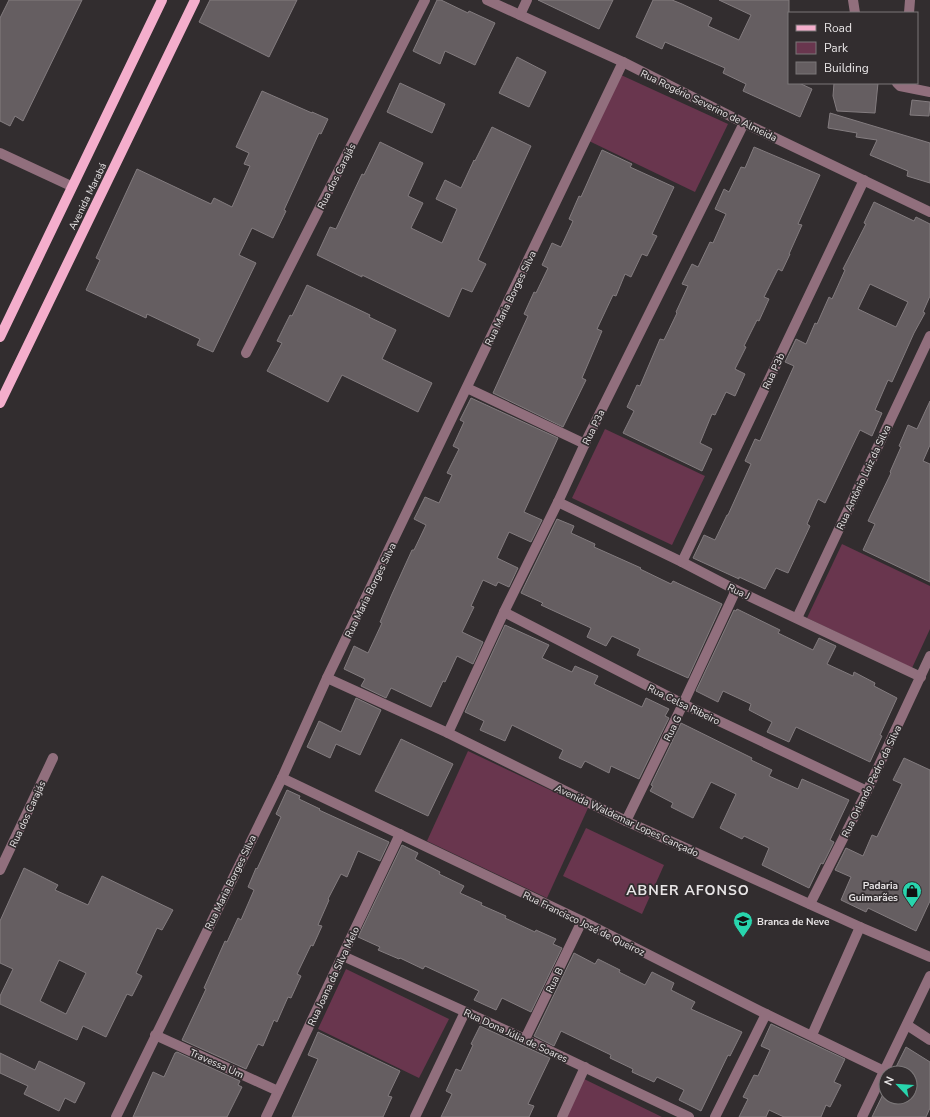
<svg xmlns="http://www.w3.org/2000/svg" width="930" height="1117" viewBox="0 0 930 1117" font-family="'Nunito Sans',sans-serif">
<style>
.green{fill:#69364e}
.building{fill:#655e61;stroke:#837c7f;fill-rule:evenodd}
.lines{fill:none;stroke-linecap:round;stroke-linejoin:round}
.minor{stroke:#916f7d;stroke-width:10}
.major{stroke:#f4aecc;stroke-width:10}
.labels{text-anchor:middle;stroke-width:3.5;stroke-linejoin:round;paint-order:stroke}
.street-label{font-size:10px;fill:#e8e5e6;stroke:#322d2f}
.poi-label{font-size:10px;font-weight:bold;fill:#e8e5e6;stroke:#322d2f;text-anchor:end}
.district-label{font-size:14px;font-weight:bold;letter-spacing:1px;fill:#e8e5e6;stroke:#322d2f}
</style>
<rect width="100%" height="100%" fill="#322d2f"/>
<g class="green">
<path d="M621,75L728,124L695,192L589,141Z"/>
<path d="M605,429L705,476L672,545L572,498Z"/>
<path d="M842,544L930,586V629L912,668L807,618Z"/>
<path d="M468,751L588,808L547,898L427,841Z"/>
<path d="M586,828L664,865L642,914L563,876Z"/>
<path d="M346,969L449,1019L419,1078L318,1029Z"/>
<path d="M582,1078L662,1117H563Z"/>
</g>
<g class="building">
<path d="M9,0H82L23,121L15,116L10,126L0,121V18Z"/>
<path d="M210,0H297L269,57L199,22Z"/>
<path d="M437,0H441L468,13L469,11L495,23L475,65L445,51L440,64L413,51Z"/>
<path d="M538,0H613L599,29Z"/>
<path d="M653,0H672L682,4L712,18L708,26L739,40L751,15L719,0H789V83H799L812,89L800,117L743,91L746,84L723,73L725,68L665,42L662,49L636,37Z"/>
<path d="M517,57L546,72L529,107L499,93Z"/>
<path d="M400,83L445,104L432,133L387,112Z"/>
<path d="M834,83H878L875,113L837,111L833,96Z"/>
<path d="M262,91L312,113V112L328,119L321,134L319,133L284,210L286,211L273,238L252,228L239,255L256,263L213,352L197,345L200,339L147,314L146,318L86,290L100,260L96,258L137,169L211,204L214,198L232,207L250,166L244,164L249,153L236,147Z"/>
<path d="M912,100L930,102L929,116L910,115Z"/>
<path d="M830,113L930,143V183L907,176L908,171L870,155L877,140L856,137L857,133L828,128Z"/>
<path d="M492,127L531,146L478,260L486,264L472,292L462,288L449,317L362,275V277L317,255L330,227L336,229L362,174L364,175L380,142L423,163L408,196L423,203L411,228L442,243L457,209L436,199L445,180L461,188L474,160L475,161Z"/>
<path d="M754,147L820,175L798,224L802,225L789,254H790L782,271L778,269L764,297L769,299L759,321L757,320L744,346L746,347L735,369L745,374L735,396L726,392L715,415L712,414L700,443L712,449L702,471L623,433L634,411L627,407L637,385L640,386L660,339L664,340L677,313L676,312L688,286L682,284L692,264L698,267L710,242L713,243L726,214L715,209L724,189L729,192L741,167L745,168Z"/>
<path d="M602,150L632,164L630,167L674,187L652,234L657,236L647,256L642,254L631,277L625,274L616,296L613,295L597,329L602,331L582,378L586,380L563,427L493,393L528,316L524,314L534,292L536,293L548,268L542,265L552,243L561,247L573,221L569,219L579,196L581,197Z"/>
<path d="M874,202L914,221L916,217L930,224V296L923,312L925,313L914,333L892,382L888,380L875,410L882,413L872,436L860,430L825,503L818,499L807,524L810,526L788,573L776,568L765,589L739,577V579L693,558L704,535L715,540L727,515H728L751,464L745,461L755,439L760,441L794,366L785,362L796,339L806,344L815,323L817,324L829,297L832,299L845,270L843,269L866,224L864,223ZM870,284L908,302L896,327L858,309Z"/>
<path d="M307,285L370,315L369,317L396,330L382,359L432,383L418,412L342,375L328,402L267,371L282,343L277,341L290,315L292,316Z"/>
<path d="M471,398L558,438L524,512L542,520L531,542L509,532L497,558L518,568L509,587L498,582L496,586L483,580L471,606L474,607L462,632L483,642L473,664L457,656L445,682L443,681L431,707L391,688L386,698L361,686L365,679L344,669L354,646L368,653L382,623L380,622L392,594L412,550H414L426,525L414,519L425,497L439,503L452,475L447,473L459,449L453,446L464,422L460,420Z"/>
<path d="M930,401V445L923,461L930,464V582L863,550L875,524L868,521L891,473L890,472L901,447L899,446L908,425L917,429Z"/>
<path d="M557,519L574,526L571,533L595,544L594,547L641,568L640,569L671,584L673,581L722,604L688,678L637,655L640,649L612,636L606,646L587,637L591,628L541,605L543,603L521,593Z"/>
<path d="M737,609L780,630L778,633L813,650L819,638L836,646L827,664L853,676L854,672L875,683L874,686L897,698L880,735L882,736L870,762L796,727L789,742L767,732L772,722L749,710L751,704L723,691L718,702L696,691L734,610L736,611Z"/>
<path d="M505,625L549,645L542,658L572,672L575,666L598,676L594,684L642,707L646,698L669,709L665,716L669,718L639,779L611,766L609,773L585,761L581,768L559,758L563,750L512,725L505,741L480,730L484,721L465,712Z"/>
<path d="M356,698L381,710L360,755L336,744L330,758L307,747L319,721L341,732Z"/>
<path d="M681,723L752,758L751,760L772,770L769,776L798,789L802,779L849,800L830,840L834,842L823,864L821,863L809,888L762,865L769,848L744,836L742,839L720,828L736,794L711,782L693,818L671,807L673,803L650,791L653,786L651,785Z"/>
<path d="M401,739L453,764L428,816L375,791Z"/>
<path d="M904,758L930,770V901L916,931L868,908L866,912L841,900L851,877L835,870L846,848L863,856L872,835L877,837L902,784L893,780Z"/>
<path d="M287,790L300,796L299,799L320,809L319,810L389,842L380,861L358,851L347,877L341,874L328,899L329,900L318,925L322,926L313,946L311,945L297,974L301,976L291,998L288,997L277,1022L274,1020L263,1046L258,1044L246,1069L182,1040L206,989L204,988L225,941L227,942L238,918L241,920L254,890L248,887L256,868L257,869L281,817L276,814Z"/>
<path d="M402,845L418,853L415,859L440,872L439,874L464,886L460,893L482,903L481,905L506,916L505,918L535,932L536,930L556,939L553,944L562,948L531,1012L502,998L496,1010L474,1000L479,991L425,966L423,969L400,958L399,959L378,950L380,947L358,937Z"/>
<path d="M24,868L58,885L55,890L88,905L102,876L173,910L162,930L157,928L136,973L142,976L132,996L127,994L106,1037L83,1026L77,1040L0,1004V996L13,969L0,963V921ZM59,960L86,973L66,1014L40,1001Z"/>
<path d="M574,953L595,964L598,959L620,970L619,972L645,985L652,972L674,983L671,990L695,1002L691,1009L742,1032L730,1056L728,1055L701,1111L679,1100L684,1090L657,1077L654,1082L632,1072L633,1069L610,1058L611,1055L561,1031L554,1046L534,1036Z"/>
<path d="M771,1024L845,1059L834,1082L841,1085L830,1107L826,1105L821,1117H784L769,1110L766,1117H739L748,1099L743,1097L754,1075L758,1076L770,1050L761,1046Z"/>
<path d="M480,1026L550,1058L528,1104L534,1106L529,1117H441L452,1094L446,1091L456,1069L461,1071L473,1045L471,1044Z"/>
<path d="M318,1032L400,1071L388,1096L392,1097L383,1117H292L318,1059L308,1055Z"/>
<path d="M906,1047L930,1062V1108L926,1117H872L886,1088V1097H910V1073H893Z"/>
<path d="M177,1052L240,1081L238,1085L242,1087L227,1117H133L153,1072L164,1077L175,1053Z"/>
<path d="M0,1053L35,1070L39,1061L85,1083L75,1103L65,1098L59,1111L24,1094L28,1086L0,1073Z"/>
</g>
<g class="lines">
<g class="minor">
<path d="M487,0L623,62L744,123L930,212"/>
<path d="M853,0L855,13"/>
<path d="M909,13L910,0"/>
<path d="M520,15L527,0"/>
<path d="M897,83L900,86L930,92"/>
<path d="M0,153L71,186"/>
<path d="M246,353L425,0"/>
<path d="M467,388L585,444"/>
<path d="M558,502L682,562L736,590L921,677"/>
<path d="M682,562L864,180"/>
<path d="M504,612L683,704L867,791"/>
<path d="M797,618L930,336"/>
<path d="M327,678L448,733L626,821L860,927L930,957"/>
<path d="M448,733L504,612L558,502L588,437L744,123"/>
<path d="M282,778L582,921L766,1014L884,1071"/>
<path d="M626,821L683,704L736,590"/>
<path d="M0,870L53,758"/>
<path d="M810,904L867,791L930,656"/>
<path d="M343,956L525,1039L689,1117"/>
<path d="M907,1025L930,1040"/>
<path d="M155,1035L278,1091"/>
<path d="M812,1035L860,927"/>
<path d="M525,1039L582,921"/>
<path d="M116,1117L282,778L327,678L623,62"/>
<path d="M266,1117L400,834"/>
<path d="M415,1117L465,1012"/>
<path d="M562,1117L585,1067"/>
<path d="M715,1117L766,1014"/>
<path d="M862,1117L930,976"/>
</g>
<g class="major">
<path d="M0,337L162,0"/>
<path d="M0,403L195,0"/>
</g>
</g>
<defs>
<g id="shop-pin" transform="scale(1)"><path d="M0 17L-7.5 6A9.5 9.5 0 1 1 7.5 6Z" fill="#28d5ad" stroke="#322d2f"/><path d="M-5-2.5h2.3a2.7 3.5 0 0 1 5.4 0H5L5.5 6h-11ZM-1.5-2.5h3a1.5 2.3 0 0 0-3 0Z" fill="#111"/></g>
<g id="school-pin" transform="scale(1)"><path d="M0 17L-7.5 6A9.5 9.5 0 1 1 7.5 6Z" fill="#28d5ad" stroke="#322d2f"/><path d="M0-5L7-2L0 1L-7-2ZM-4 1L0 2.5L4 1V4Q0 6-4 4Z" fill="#111"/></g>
</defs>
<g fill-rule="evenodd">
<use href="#shop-pin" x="912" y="891"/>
<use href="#school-pin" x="743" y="921"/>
</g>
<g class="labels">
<g class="street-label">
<text transform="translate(709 105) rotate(26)" y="4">Rua Rogério Severino de Almeida</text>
<text transform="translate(336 176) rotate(-63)" y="4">Rua dos Carajás</text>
<text transform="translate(87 196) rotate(-64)" y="4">Avenida Marabá</text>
<text transform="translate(510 298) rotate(-64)" y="4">Rua Maria Borges Silva</text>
<text transform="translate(773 371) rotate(-65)" y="4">Rua P3b</text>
<text transform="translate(593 427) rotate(-64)" y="4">Rua P3a</text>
<text transform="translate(863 477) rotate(-65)" y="4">Rua Antônio Luiz da Silva</text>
<text transform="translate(370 590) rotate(-64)" y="4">Rua Maria Borges Silva</text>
<text transform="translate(739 591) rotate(26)" y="4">Rua J</text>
<text transform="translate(684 704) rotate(26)" y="4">Rua Celsa Ribeiro</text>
<text transform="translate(672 728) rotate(-64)" y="4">Rua G</text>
<text transform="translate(871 781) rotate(-64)" y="4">Rua Orlando Pedro da Silva</text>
<text transform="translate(27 814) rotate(-65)" y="4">Rua dos Carajás</text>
<text transform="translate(627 820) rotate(25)" y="4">Avenida Waldemar Lopes Cançado</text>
<text transform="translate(230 882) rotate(-64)" y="4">Rua Maria Borges Silva</text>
<text transform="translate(584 923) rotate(26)" y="4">Rua Francisco José de Queiroz</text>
<text transform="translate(333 976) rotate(-65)" y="4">Rua Joana da Silva Melo</text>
<text transform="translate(554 980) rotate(-64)" y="4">Rua B</text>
<text transform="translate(516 1035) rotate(25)" y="4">Rua Dona Júlia de Soares</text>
<text transform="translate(217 1063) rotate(24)" y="4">Travessa Um</text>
</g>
<g class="poi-label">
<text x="898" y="889">Padaria<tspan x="898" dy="12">Guimarães</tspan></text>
<text x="757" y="925" text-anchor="start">Branca de Neve</text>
</g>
<g class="district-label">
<text x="688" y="895">ABNER AFONSO</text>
</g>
</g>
<rect x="788" y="12" width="130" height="72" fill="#322d2f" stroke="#7b7778"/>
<rect x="796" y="25" width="20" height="6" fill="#f4aecc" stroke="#7b7778"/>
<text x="824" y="32" font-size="12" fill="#e8e5e6">Road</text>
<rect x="796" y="42" width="20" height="12" fill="#69364e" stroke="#7b7778"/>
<text x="824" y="52" font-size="12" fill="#e8e5e6">Park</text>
<rect x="796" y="62" width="20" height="12" fill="#655e61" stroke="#7b7778"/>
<text x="824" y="72" font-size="12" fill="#e8e5e6">Building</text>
<g transform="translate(898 1085) rotate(295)"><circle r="19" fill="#322d2f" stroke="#7b7778"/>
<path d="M0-3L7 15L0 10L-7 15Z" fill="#28d5ad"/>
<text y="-6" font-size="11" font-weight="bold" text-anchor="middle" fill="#e8e5e6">N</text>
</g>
</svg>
